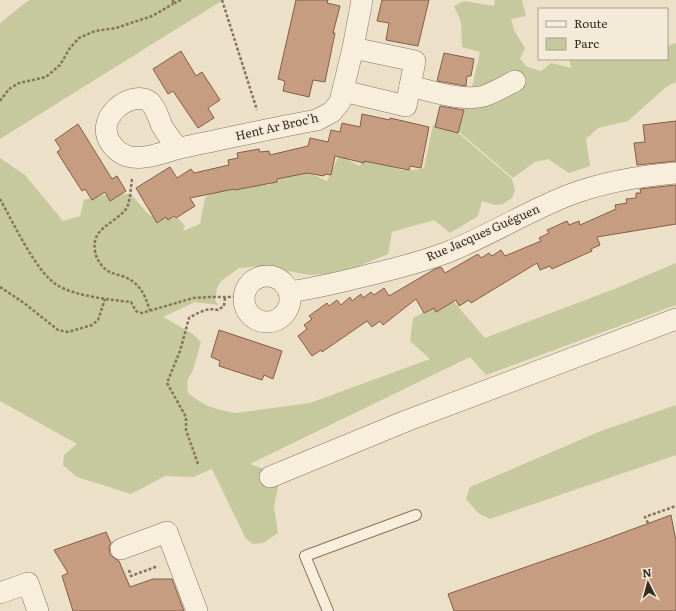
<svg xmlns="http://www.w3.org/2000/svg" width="676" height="611" viewBox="0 0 676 611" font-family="Literata,serif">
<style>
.green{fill:#c5c99d}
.building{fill:#c79d82;stroke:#845d46}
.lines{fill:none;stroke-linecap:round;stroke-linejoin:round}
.lane-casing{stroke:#87735f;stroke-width:12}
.street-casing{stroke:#87735f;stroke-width:22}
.path{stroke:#87735f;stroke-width:2.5;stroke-dasharray:3 2;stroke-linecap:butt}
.lane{stroke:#f7eedc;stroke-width:10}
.street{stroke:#f7eedc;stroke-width:21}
.labels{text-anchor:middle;stroke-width:3.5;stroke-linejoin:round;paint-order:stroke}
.street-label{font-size:12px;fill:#382c21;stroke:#f3ebd8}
</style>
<rect width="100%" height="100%" fill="#ece0c9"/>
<g class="green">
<path d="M29,0H223L0,139V23Z"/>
<path d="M495,0H522L526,16L511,19L514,30L525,48L520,59L527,67L541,71L551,63L571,68L569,59H667V46L676,43V82L666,87L628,121L598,128L586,139L590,166L569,173L548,159L535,162L513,178L457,130L465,104L470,95L480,52L462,47L461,22L454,6L464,1L494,6Z"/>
<path d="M433,125L456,131L512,179L515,190L512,198L503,204L494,205L482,201L478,216L450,233L434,220L392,232L388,254L342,273L309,275L262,266L239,268L221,281L217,288L215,300L218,305L195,302L163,317L193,334L201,342L193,370L187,381L188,393C202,405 216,410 235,413L310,403L430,359L410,341L413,318L430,309L454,302L485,338L617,288L676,263V305L486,375L470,357L250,464L266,470L279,482L274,507L278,533L263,543L253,544L246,539L212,469L193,477L165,476L131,494L77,477L63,465L64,455L77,444L0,401V158L25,175L63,221L80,216L84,200L104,195L131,194L147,213L156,219L166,217L178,218L185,226L183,231L200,224L205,198L217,187L269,185L299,168L327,181L339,156L360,166L363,159L394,166L401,170H414L424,168Z"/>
<path d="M676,405V455L490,519L478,513L466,499L470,487L601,431Z"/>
</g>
<g class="building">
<path d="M296,0H328L327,3L340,6L333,33H335L325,82L313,80L309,97L283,91L285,81L278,79Z"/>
<path d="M382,0H429L418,46L386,40L389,23L377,21Z"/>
<path d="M181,51L196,76L202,72L220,100L208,108L214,118L198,128L173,91L168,94L153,69Z"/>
<path d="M444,53L474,59L471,76H467L466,86L437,81Z"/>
<path d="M440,106L464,110L458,133L435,127Z"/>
<path d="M362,114L390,120V118L429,127L421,168L410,166L409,170L364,161V163L335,156L331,175L325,174L324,176L307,173L277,179V182L235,190L234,189L190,198L195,206L176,218L174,216L168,220L166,217L157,223L136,188L170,167L177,178L191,169L194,173L229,165L228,160L238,158L237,153L259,149L260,152L269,151L270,155L308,146L310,138L328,142L331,130L340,132L342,123L360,127Z"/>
<path d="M676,121V161L637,165L634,143L645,142L643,125Z"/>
<path d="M78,124L112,179L117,176L126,191L110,201L105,192L92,200L85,189L82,191L57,152L61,149L55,140Z"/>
<path d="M676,185V224L597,237L600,245L591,249L592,251L552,269L550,266L540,270L537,263L471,303L469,300L459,306L456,300L436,312L434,308L424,313L416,299L383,325L380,321L372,327L367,321L322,352L321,350L312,356L298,336L307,329L304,325L312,319L309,316L327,303L329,306L337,300L341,305L350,297L352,301L361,294L363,298L371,292L374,295L384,288L389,296L435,269L441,267L445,273L478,254L481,258L489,253L492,256L501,250L505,256L541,241L539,238L549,233L547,230L567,221L569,225L579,221L580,225L616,209L615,205L627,203L626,199L636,198V193H641L640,189Z"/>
<path d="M219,330L282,351L273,379L264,375L262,380L219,366L220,361L211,357Z"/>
<path d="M671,515L676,541V611H454L448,594L598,542Z"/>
<path d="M106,532L111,543L109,547L110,554L114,558L119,561L130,587L153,579H172L184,611H73L62,576L68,573L54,550Z"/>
</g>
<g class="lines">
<g class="lane-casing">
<path id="lane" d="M328,611L305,556L416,515"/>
</g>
<g class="street-casing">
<g id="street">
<path d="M410,86C431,91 463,102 484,96C495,92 505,86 515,81"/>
<path d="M343,91L406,106L415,61L353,48"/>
<path d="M178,148C172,141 167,135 162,126C159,119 156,108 150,102C133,88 91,118 112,145C116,150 121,154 127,156C144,161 163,152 180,148C225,139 271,128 317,120L332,112L340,102L353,48L362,0"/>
<circle cx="267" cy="299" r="23"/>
<path d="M289,292C318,288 345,281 373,274C398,268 424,261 448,252C490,235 528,211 569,195C604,182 639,176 676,173"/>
<path d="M270,477L406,421L676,319"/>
<path d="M121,549L167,532L197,611"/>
<path d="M0,593L28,583L38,611"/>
</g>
</g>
<g class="path">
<path d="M173,0V4L181,0"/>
<path d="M222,0L257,110"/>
<path d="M0,101L9,89L19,83L46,77L60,65L70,48L79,38L95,31L116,28L152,16L173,4"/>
<path d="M132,179C131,186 130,204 126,209C113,225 91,228 95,251C96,258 99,262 103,267C109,273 115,274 122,276C141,283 144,294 150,310"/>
<path d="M0,199C13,222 36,272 57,285C75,296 111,300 131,302L136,311L142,313L193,298L209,297H244"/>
<path d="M0,287L24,303L58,330L68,332L92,325L98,320L105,299"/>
<path d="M198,464L186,430V417L167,383L180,351L189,318C197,313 208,307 218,310L224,306L225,298"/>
<path d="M648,523L645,517L676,506"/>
<path d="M129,570L131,576L158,566"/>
</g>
<use href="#lane" class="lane"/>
<use href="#street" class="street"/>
</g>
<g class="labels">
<g class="street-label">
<text transform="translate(277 127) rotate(-13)" y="4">Hent Ar Broc'h</text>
<text transform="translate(483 233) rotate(-24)" y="4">Rue Jacques Guéguen</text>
</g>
</g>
<rect x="538" y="8" width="130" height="52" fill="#f3ebd8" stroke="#a89f8f"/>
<rect x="546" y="21" width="20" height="6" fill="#f7eedc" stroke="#a89f8f"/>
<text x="574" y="28" font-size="12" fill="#382c21">Route</text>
<rect x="546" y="38" width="20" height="12" fill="#c5c99d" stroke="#a89f8f"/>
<text x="574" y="48" font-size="12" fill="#382c21">Parc</text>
<g transform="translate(648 583) rotate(354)" stroke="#f3ebd8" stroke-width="3" paint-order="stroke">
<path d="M0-3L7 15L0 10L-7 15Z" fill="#382c21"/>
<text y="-6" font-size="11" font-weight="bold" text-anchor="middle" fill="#382c21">N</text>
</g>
</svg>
